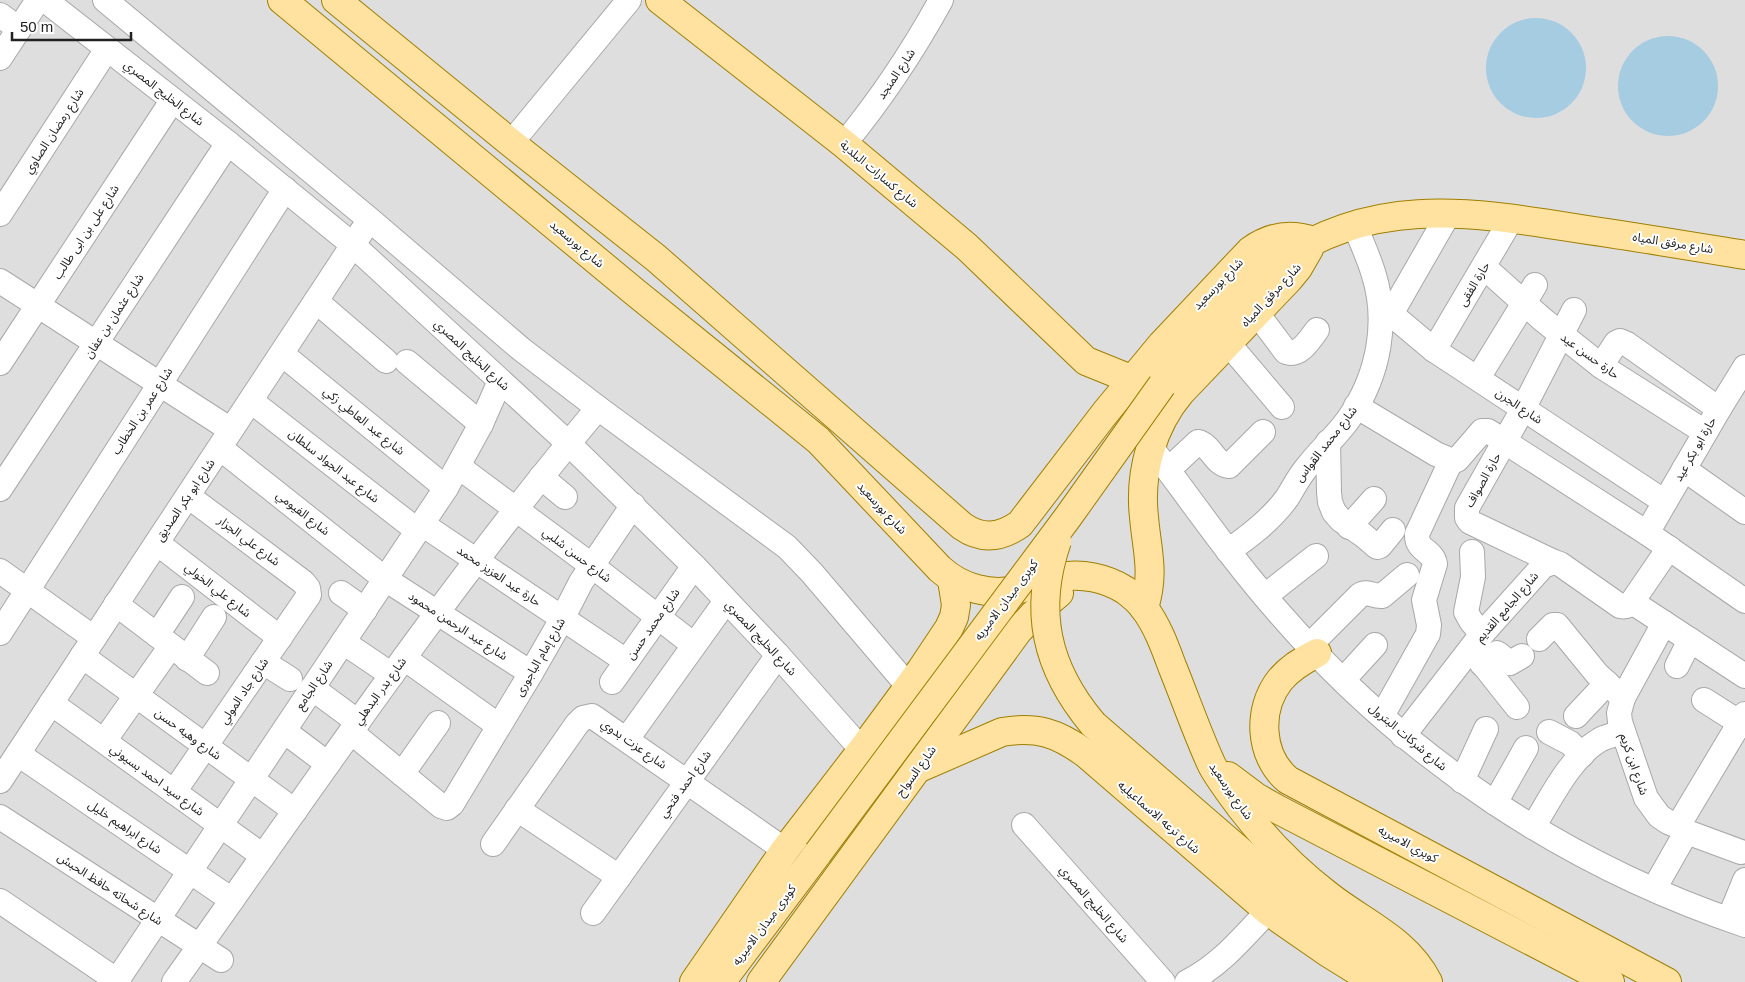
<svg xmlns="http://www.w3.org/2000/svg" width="1745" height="982" viewBox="0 0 1745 982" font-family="Helvetica,'Noto Sans Arabic',sans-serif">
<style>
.residential{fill:#dfdede}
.water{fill:#a6cce2}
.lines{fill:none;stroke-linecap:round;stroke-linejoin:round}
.minor-casing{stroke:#a8a8a8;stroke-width:26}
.major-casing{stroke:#9f7f00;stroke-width:30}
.minor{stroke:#fff;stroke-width:24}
.major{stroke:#ffe2a0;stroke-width:28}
.major-bridge-casing{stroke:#9f7f00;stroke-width:30;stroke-linecap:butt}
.major-bridge{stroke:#ffe2a0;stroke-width:28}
.labels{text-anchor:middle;stroke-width:4;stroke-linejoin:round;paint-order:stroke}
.street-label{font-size:12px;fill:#212121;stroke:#fff}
</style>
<rect width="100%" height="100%" fill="#f2f0e8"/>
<rect class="residential" x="0" y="0" width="1745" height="982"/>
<g class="water">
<circle cx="1536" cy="68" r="50"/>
<circle cx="1668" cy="86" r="50"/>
</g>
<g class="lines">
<g class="minor-casing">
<g id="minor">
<path d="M45,0L228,143L353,245L568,443L694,566L778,655L862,750"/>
<path d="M105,0L369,219L521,349L598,408L787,547L812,573L909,687"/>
<path d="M0,15L19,29"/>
<path d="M0,58L38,0"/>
<path d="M511,143L629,0"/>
<path d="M844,144C881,99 913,51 941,0"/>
<path d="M0,214L107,49"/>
<path d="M1484,267L1542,319L1601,366L1705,432"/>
<path d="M0,281L231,430"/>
<path d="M316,301L386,361"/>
<path d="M1380,301L1391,314L1434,350L1665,502"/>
<path d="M1256,312L1286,352C1300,357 1309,340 1317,330"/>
<path d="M1391,314L1449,213"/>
<path d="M1227,342L1282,407"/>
<path d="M1434,350L1512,218"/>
<path d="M282,354L446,488"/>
<path d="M407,362L481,424"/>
<path d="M0,363L172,101"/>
<path d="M1601,366L1616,343L1620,341L1627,344L1719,409"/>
<path d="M1478,378L1535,285"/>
<path d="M251,401L418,531"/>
<path d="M1356,406L1436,454L1453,461L1457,460L1482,431H1488L1647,533L1745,601"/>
<path d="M1328,442L1329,492L1330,502L1334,512L1341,520L1363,535L1377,547L1380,546L1393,530"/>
<path d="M1151,447C1193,503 1233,561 1280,614C1404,757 1565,865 1745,925"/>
<path d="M220,448L385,579L531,673"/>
<path d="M459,467L591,565L694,645"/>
<path d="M1684,469L1745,512"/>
<path d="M1168,470L1198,442C1211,445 1215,465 1229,466L1263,432"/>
<path d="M541,477L565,497"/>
<path d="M0,489L228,143"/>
<path d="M422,524L626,661"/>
<path d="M1349,527L1374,499"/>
<path d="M1647,533L1719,409L1745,367"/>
<path d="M157,543L280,638"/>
<path d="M1228,551C1250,536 1271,520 1287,498C1294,487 1299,476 1308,466C1321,449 1338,435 1350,417C1379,374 1389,321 1373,272C1368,256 1361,241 1355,226"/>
<path d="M1472,552L1473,577L1466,612L1471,621L1482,634"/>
<path d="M1554,562L1470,522L1467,518V508L1523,409L1574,310"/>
<path d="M0,571L94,638"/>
<path d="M341,593L365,610"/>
<path d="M1265,596L1316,556"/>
<path d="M1632,602L1745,676"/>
<path d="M116,604L207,673"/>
<path d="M0,633L285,189"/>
<path d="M157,635L182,597"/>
<path d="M1539,639L1553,625H1557L1597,674L1623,698"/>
<path d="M343,642L392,675"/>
<path d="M1310,645L1360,595C1367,590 1374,597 1382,596L1407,575"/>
<path d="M1471,649L1517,707"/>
<path d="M82,656L295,811"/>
<path d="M404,658L499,726"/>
<path d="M187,659L214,617"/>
<path d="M263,662L290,679"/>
<path d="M1482,664L1497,653L1510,663L1522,656"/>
<path d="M1677,666L1690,640"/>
<path d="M1343,680L1375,645"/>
<path d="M612,682L694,566"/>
<path d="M312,688L358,722"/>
<path d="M1704,700L1745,726"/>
<path d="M51,703L263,856"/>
<path d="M1382,716L1428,634L1429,625L1424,600L1435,564C1433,550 1416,551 1417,534L1451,461"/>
<path d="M1576,716L1607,683"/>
<path d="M284,731L328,764"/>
<path d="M351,732L441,806L447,808L452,804L531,673L562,619L581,582L633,505"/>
<path d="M1549,732L1570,743L1582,755"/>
<path d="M1403,736L1482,634L1543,566L1554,562L1560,564L1620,606C1625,607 1629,606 1632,602L1669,548"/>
<path d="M627,739L726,601"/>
<path d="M104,741L171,646"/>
<path d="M18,754L232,900"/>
<path d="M402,774L438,723"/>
<path d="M0,781L362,231"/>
<path d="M1462,781L1486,729"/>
<path d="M174,792L309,595L308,588L303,582L188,496"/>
<path d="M1495,803L1526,748"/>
<path d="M517,809L619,877"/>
<path d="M0,817L221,960"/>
<path d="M1024,825L1163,982"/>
<path d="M1678,826L1745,714"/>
<path d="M1533,827C1550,800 1570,758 1598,741C1605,736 1615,735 1623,732"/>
<path d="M1684,831L1741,852"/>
<path d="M493,844L577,724L583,718L592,716L785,850"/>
<path d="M1654,889L1683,838L1684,831L1682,828L1668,822L1659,816L1646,798L1620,722L1619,713L1623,698L1664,623"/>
<path d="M0,901L119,982"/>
<path d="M593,913L778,655"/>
<path d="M1729,919L1745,880"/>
<path d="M116,982L446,488L481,424L500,381"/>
<path d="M174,982C312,788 445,590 598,408"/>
<path d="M1187,982C1220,966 1243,937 1268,911"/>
</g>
</g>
<g class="major-casing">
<g id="major">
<path d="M282,0L636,293L818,440L940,569C961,588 991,597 1020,589C1034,585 1046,579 1060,577C1082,573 1106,578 1125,590C1132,595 1139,601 1144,608C1157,625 1165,647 1172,666C1185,698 1196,730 1210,761C1214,771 1222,781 1228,790C1256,830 1290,866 1329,896C1365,924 1407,940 1428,982"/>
<path d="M336,0L511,143L656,258L962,526C982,540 1000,538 1020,524L1105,413L1162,344L1250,251C1270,236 1290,233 1313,241"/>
<path d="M660,0L844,144L967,247L1086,361L1133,380"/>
<path d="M1162,385C1194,347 1230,298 1269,268C1369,194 1468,211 1581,229C1636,237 1690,246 1745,255"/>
<path d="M1144,608C1155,572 1147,552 1144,517C1139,473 1152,426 1181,392L1289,279L1298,268L1309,249"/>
<path d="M1317,653C1303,660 1290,668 1280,680C1257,709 1259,756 1288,780L1667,982"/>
<path d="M1093,724L1286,891L1336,927L1416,977"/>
<path d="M917,769L1002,732C1037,726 1057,733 1085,753L1268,911L1327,952L1356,970L1384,982"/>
<path d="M1228,776L1256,797L1277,809L1610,982"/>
<path d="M694,982L785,850L862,750L921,670L949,628L954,617L956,605L952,580"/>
<path d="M721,982L818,853"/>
<path d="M761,982L1018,631L1033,615L1059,593"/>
</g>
</g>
<use href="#minor" class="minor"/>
<use href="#major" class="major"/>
<g class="major-bridge-casing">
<g id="major-bridge">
<path d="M1057,541C1033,611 1046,668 1093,724"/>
<path d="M818,853L1068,517L1162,385"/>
</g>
</g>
<use href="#major-bridge" class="major-bridge"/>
</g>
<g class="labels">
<g class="street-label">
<text transform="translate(896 74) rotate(-56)" y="4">شارع المنجد</text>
<text transform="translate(164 93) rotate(38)" y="4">شارع الخليج المصري</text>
<text transform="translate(54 131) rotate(-57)" y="4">شارع رمضان الصاوي</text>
<text transform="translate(879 174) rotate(40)" y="4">شارع كسارات البلدية</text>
<text transform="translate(86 232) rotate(-57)" y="4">شارع على بن ابى طالب</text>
<text transform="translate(1673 243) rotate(9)" y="4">شارع مرفق المياه</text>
<text transform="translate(577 244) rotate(40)" y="4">شارع بورسعيد</text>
<text transform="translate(1218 284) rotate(-46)" y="4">شارع بورسعيد</text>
<text transform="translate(1474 284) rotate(-59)" y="4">حارة الفقى</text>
<text transform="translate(1271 295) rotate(-47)" y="4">شارع مرفق المياه</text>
<text transform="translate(114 316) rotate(-57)" y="4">شارع عثمان بن عفان</text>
<text transform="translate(472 355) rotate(43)" y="4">شارع الخليج المصري</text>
<text transform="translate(1590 356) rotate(36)" y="4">حارة حسن عيد</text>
<text transform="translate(1519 406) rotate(34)" y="4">شارع الجرن</text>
<text transform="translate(142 411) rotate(-57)" y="4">شارع عمر بن الخطاب</text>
<text transform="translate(364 421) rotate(39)" y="4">شارع عبد العاطي زكي</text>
<text transform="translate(1326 444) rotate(-52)" y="4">شارع محمد القواس</text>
<text transform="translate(1695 449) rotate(-60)" y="4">حارة ابو بكر عيد</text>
<text transform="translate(334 466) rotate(38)" y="4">شارع عبد الجواد سلطان</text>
<text transform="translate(1483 480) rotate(-61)" y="4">حارة الصواف</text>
<text transform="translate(185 500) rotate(-56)" y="4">شارع ابو بكر الصديق</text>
<text transform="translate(882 508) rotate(47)" y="4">شارع بورسعيد</text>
<text transform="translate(303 513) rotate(38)" y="4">شارع الفيومي</text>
<text transform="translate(249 541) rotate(37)" y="4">شارع علي الجزار</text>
<text transform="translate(577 555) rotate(37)" y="4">شارع حسن شلبي</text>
<text transform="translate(499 576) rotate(34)" y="4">حارة عبد العزيز محمد</text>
<text transform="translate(218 590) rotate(38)" y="4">شارع علي الخولي</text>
<text transform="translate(1006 600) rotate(-53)" y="4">كوبرى ميدان الاميريه</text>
<text transform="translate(1507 607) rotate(-49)" y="4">شارع الجامع القديم</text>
<text transform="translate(653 624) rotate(-55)" y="4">شارع محمد حسن</text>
<text transform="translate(458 626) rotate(33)" y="4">شارع عبد الرحمن محمود</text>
<text transform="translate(761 638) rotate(47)" y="4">شارع الخليج المصري</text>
<text transform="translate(540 657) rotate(-60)" y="4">شارع إمام الباجورى</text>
<text transform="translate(314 685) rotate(-56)" y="4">شارع الجامع</text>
<text transform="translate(244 691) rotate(-56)" y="4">شارع جاد المولي</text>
<text transform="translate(380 691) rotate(-54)" y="4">شارع بدر البدهلي</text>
<text transform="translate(188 734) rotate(36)" y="4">شارع وهبه حسن</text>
<text transform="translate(1408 737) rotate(40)" y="4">شارع شركات البترول</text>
<text transform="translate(634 744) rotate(35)" y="4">شارع عزت بدوي</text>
<text transform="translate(1634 764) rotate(71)" y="4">شارع ابن كريم</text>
<text transform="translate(916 771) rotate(-54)" y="4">شارع السواح</text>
<text transform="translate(157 780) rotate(36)" y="4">شارع سيد احمد بسيوني</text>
<text transform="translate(685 784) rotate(-54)" y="4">شارع احمد فتحي</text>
<text transform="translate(1231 791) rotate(55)" y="4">شارع بورسعيد</text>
<text transform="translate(1159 817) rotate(41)" y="4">شارع ترعه الاسماعيليه</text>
<text transform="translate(125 827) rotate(34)" y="4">شارع ابراهيم خليل</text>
<text transform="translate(1408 844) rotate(28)" y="4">كوبري الاميريه</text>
<text transform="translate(110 889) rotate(33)" y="4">شارع شحاته حافظ الحبش</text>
<text transform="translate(1094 904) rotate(49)" y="4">شارع الخليج المصري</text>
<text transform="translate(764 925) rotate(-53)" y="4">كوبرى ميدان الاميريه</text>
</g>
</g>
<path d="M12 32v8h119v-8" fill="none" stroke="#212121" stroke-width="2.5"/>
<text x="20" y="32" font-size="15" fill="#212121" stroke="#ffffff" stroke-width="4" paint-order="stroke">50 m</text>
</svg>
